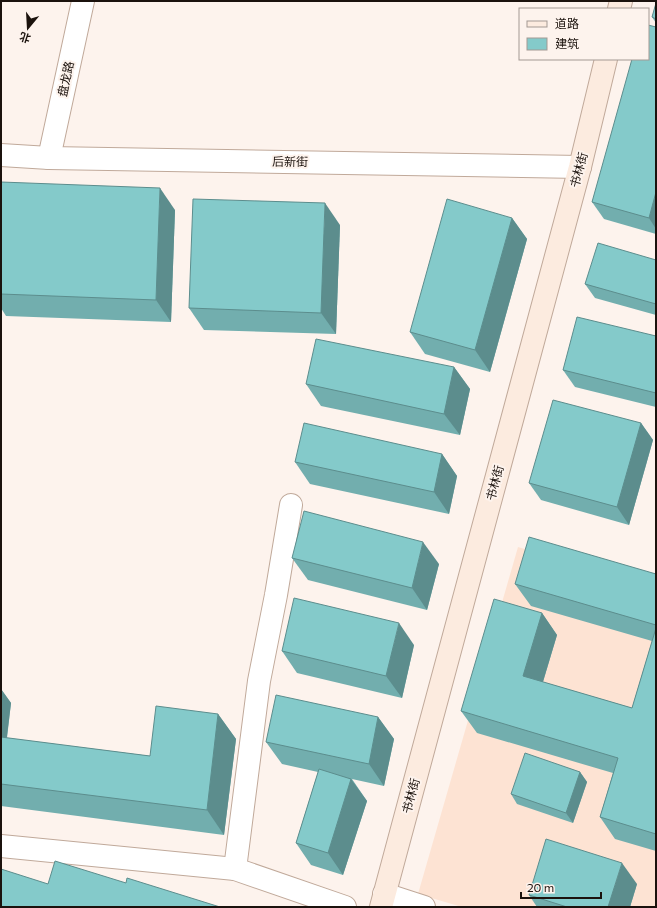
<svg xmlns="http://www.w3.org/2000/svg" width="657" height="908" viewBox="0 0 657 908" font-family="Commissioner,'Noto Sans SC',sans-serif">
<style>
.built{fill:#fde3d3}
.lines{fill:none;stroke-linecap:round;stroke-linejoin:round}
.street-casing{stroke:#c0a99a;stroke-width:24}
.secondary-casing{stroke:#c0a99a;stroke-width:24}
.street{stroke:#fff;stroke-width:22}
.secondary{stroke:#fcebdf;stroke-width:22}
.wall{fill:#72aeae}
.shaded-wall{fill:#5c8d8d}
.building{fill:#84caca;stroke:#5c8d8d}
.labels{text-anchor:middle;stroke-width:4;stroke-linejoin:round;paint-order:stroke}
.street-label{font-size:12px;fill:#1b120d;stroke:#fdf3ed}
</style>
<rect width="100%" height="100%" fill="#fdf3ed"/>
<path class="built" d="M518,547L656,588V907H462L418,894Z"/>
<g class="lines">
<g class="street-casing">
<g id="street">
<path d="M1,155L49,158L580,167"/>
<path d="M49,158L83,1"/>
<path d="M1,846L235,869L345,907"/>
<path d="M235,869L259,681L276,595L291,505"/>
<path d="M384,894L424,907"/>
</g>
</g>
<g class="secondary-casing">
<g id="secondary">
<path d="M619,9L621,1"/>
<path d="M381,907L580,167L606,59"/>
</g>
</g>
<use href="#street" class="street"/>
<use href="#secondary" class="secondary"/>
</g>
<g class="wall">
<path d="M656,3V23L652,17Z"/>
<path d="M656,27V234L604,219L592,202Z"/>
<path d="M1,182L175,210L171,322L6,316L1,308Z"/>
<path d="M512,218L527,239L490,372L425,354L410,332Z"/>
<path d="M340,225L336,334L204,330L189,308Z"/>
<path d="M656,260V315L595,298L585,284Z"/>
<path d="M656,336V407L575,387L563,370Z"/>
<path d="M454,367L470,389L460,435L321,406L306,384Z"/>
<path d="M641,423L653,440L629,525L541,500L529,483Z"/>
<path d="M442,454L457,476L449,514L310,484L295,462Z"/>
<path d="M292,558L439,564L427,610L308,580Z"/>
<path d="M656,574V851L615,839L600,817L613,773L477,733L461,711L542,613L557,635L543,682L632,708L652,641L531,606L515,584Z"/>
<path d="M414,645L402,698L297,673L282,651Z"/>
<path d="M1,689L11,703L7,738L150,756L218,714L236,739L224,835L1,806Z"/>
<path d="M378,717L394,739L384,786L352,779L367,801L343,875L311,865L296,843L318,772L282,764L266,742Z"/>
<path d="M580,772L587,782L573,823L517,804L511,794Z"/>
<path d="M637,884L630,907H537L529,895Z"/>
</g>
<g class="shaded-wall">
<path d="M160,188L175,210L171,322L156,300Z"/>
<path d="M656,192V229L649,218Z"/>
<path d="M325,203L340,225L336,334L321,313Z"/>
<path d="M512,218L527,239L490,372L475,350Z"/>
<path d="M454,367L470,389L460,435L444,414Z"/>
<path d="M641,423L653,440L629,525L617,507Z"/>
<path d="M442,454L457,476L449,514L434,492Z"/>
<path d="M423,542L439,564L427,610L412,588Z"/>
<path d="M542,613L557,635L538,698L523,676Z"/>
<path d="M399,623L414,645L402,698L386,676Z"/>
<path d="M1,689L11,703L4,760L1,756Z"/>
<path d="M218,714L236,739L224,835L207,810Z"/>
<path d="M378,717L394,739L384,786L369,764Z"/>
<path d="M580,772L587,782L573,823L566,813Z"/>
<path d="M351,779L367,801L343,875L328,853Z"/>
<path d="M622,863L637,884L630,907H608Z"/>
</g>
<g class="building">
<path d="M656,3V19L652,17Z"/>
<path d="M648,25L656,27V192L649,218L592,202L632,59H648Z"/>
<path d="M1,182L160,188L156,300L1,294Z"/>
<path d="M193,199L325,203L321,313L189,308Z"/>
<path d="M447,199L512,218L475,350L410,332Z"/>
<path d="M598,243L656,260V304L585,284Z"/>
<path d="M577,317L656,336V393L563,370Z"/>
<path d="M316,339L454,367L444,414L306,384Z"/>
<path d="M553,400L641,423L617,507L529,483Z"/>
<path d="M304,423L442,454L434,492L295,462Z"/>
<path d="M304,511L423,542L412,588L292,558Z"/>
<path d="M529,537L656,574V625L515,584Z"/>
<path d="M294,598L399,623L386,676L282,651Z"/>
<path d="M494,599L542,613L523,676L632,708L656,628V834L600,817L618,758L461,711Z"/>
<path d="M276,695L378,717L369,764L266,742Z"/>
<path d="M156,706L218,714L207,810L1,784V737L150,756Z"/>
<path d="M525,753L580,772L566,813L511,794Z"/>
<path d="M319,769L351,779L328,853L296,843Z"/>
<path d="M546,839L622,863L608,907H567L529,895Z"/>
<path d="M55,861L126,883L127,878L220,907H1V869L48,884Z"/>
</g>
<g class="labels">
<g class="street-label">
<text transform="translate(66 79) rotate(-78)" y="4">盘龙路</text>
<text transform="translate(290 162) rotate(1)" y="4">后新街</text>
<text transform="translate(579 170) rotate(-75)" y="4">书林街</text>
<text transform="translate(495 483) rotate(-75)" y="4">书林街</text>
<text transform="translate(411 796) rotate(-75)" y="4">书林街</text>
</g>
</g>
<rect width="657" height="908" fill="none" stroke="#1b120d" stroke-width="4"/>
<rect x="519" y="8" width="130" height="52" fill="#fdf3ed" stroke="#a39993"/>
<rect x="527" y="21" width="20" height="6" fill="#fcebdf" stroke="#a39993"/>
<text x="555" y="28" font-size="12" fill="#1b120d">道路</text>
<rect x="527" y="38" width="20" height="12" fill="#84caca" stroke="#a39993"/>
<text x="555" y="48" font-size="12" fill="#1b120d">建筑</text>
<g transform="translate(28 28) rotate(198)" stroke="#fdf3ed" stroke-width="3" paint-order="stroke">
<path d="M0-3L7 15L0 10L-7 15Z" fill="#1b120d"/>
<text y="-6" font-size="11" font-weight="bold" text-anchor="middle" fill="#1b120d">北</text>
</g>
<path d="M521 892v6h80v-6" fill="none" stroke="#1b120d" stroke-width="2"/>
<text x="527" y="892" font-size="12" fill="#1b120d" stroke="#fdf3ed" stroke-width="3" paint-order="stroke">20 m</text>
</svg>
